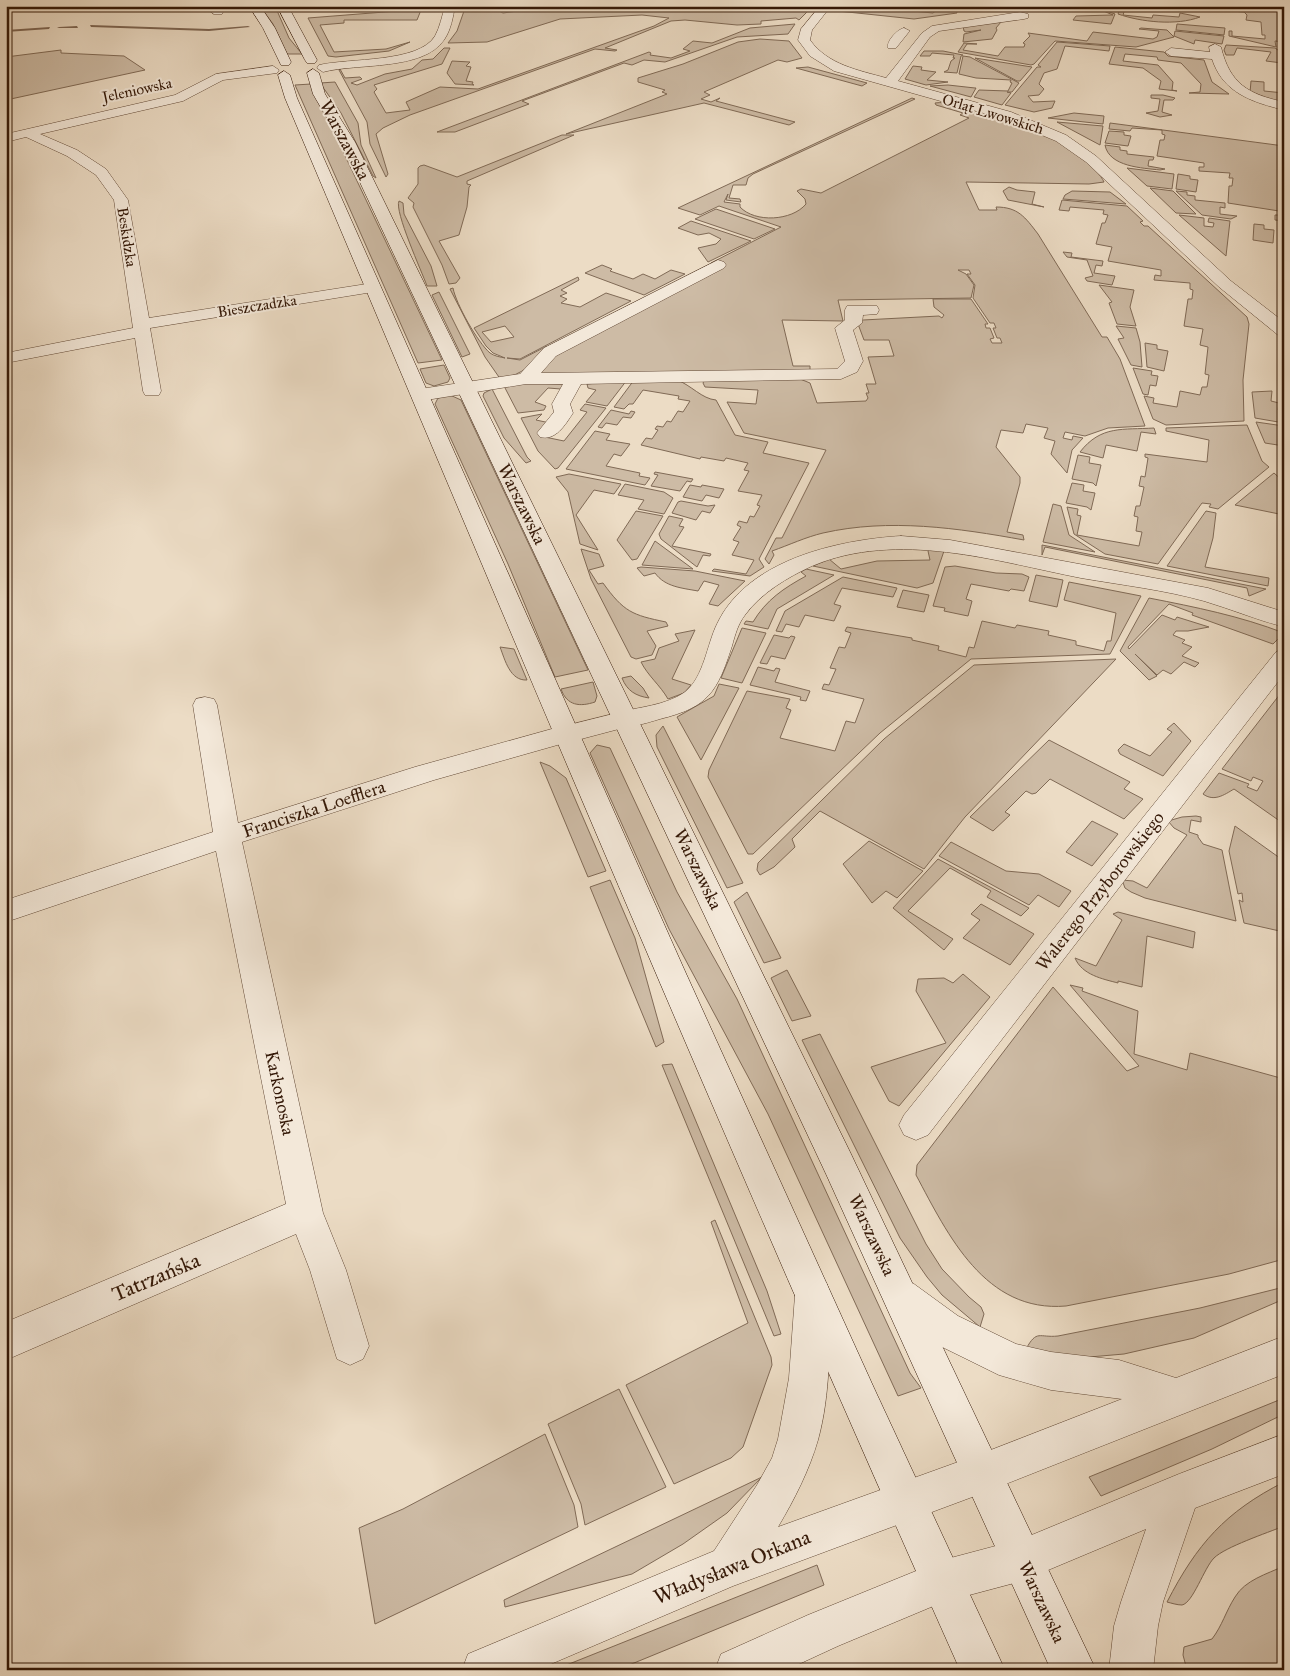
<svg xmlns="http://www.w3.org/2000/svg" width="1290" height="1676" viewBox="0 0 1290 1676" font-family="'IM FELL Great Primer',serif">
<style>
.green{fill:#cdbba5;stroke:#806a56;fill-rule:evenodd}
.lines{fill:none;stroke-linecap:round;stroke-linejoin:round}
.stream{fill:#7d6552;fill-rule:evenodd}
.minor-casing{stroke:#624936;stroke-width:1}
.tertiary-casing{stroke:#624936;stroke-width:1}
.secondary-casing{stroke:#341807;stroke-width:1}
.minor{fill:#f3e8d9;fill-rule:evenodd}
.tertiary{fill:#f3e8d9;fill-rule:evenodd}
.secondary{fill:#f3e8d9;fill-rule:evenodd}
.labels{text-anchor:middle;stroke-width:4;stroke-linejoin:round;paint-order:stroke}
.far-street-label{font-size:15px;fill:#341807;stroke:#f3e8d9}
.street-label{font-size:18px;fill:#341807;stroke:#f3e8d9}
.near-street-label{font-size:21px;fill:#341807;stroke:#f3e8d9}
</style>
<rect width="100%" height="100%" fill="#ecdcc5"/>
<filter id="stains"><feTurbulence type="fractalNoise" baseFrequency=".004" numOctaves="4"/><feColorMatrix values="0 0 0 0 .2 0 0 0 0 .09 0 0 0 0 .02 0 0 0 .5 -.17"/></filter>
<radialGradient id="worn" r=".72"><stop offset=".6" stop-color="#630" stop-opacity="0"/><stop offset="1" stop-color="#630" stop-opacity=".3"/></radialGradient>
<g class="green">
<path d="M260,6H275L289,38L302,54H287L273,24Z"/>
<path d="M554,6C567,6 603,12 611,6H786L810,9L799,20L796,18L761,21V24L737,25L685,20L671,21L605,48L617,50L615,51L595,49L410,115L383,128L376,134L388,174L386,177L370,144L367,122L339,70L340,69L345,78L360,77L362,79L351,83L357,85L385,74L412,69L422,60L433,59L444,48H450L442,64L374,85L377,89L374,92L386,113L410,110L406,102L440,87L478,89L654,26L669,18L642,15L560,19L487,42L448,43L457,31L464,11L497,10L503,13Z"/>
<path d="M846,6H892L893,9L933,13L942,6H955L957,13L914,19L838,11Z"/>
<path d="M1165,6H1284V42L1275,41L1276,47L1229,36V31H1232V36L1265,39V35H1262L1261,22L1246,20L1247,15L1244,12L1180,7L1179,11L1164,8Z"/>
<path d="M1121,7L1134,8L1135,10L1125,9L1123,15L1152,18L1153,15L1179,17L1180,13L1200,17C1176,26 1141,22 1118,14Z"/>
<path d="M410,10H421L417,20H344V23L320,25L334,52L386,49L410,42L389,51L336,57L328,56L308,18Z"/>
<path d="M1079,10H1104L1115,14L1111,24L1073,20L1076,16L1113,15L1101,10Z"/>
<path d="M1000,21L1001,22L996,28L997,30L992,39L963,42L964,34L981,30L966,32L964,31L963,26Z"/>
<path d="M795,24L788,34L737,37L665,62L644,60L632,65L624,63L522,101L529,104L455,132H437L649,52L651,53L650,55L671,58L690,51L683,49L693,41L712,43L750,28Z"/>
<path d="M1177,24L1225,28L1224,35L1176,30Z"/>
<path d="M1141,28L1167,30L1174,37L1136,47L1055,41L1034,64L1031,65L958,52L964,43L977,44H967L963,50L998,56L1005,47H1024L1025,44L1023,43L1030,36L1028,33L1087,41L1093,32L1153,39L1157,37L1159,31L1139,29Z"/>
<path d="M1175,31L1224,36L1222,44L1195,40L1194,44L1174,36Z"/>
<path d="M760,39L789,41L802,58L787,62L778,60L704,92L710,95L701,99L711,102L720,98L716,101L795,122L789,125L704,103L566,134L667,94L662,92L665,90L638,82V78L683,64L738,42Z"/>
<path d="M1057,42L1110,46L1109,51L1065,46L1057,69L1044,73L1039,84L1044,89L1039,95L1028,96L1033,102L1055,101L1052,108L1034,112L1005,105L1037,67H1041L1038,65Z"/>
<path d="M1226,45L1275,48L1284,54V81L1281,80L1282,63L1266,61L1271,52L1237,48L1234,55H1226L1224,50Z"/>
<path d="M1115,47L1164,52L1168,56L1204,60L1212,82L1229,94L1189,93L1200,92L1201,84L1181,63L1158,60L1157,57L1125,54L1123,61L1158,65L1173,82L1172,90L1177,91L1159,89L1161,81L1143,68L1109,64Z"/>
<path d="M61,50V53L124,56L145,70L6,100V57Z"/>
<path d="M924,51H943L963,55L961,56L957,73L944,72L948,70L951,61L955,58H953L954,55L932,53L930,56H920Z"/>
<path d="M963,56L970,57L1019,83L1012,92H1007L1011,93L1002,105L974,97L979,90L1008,91L1012,83L1010,82L1011,80L976,78L959,74Z"/>
<path d="M975,58L1032,67L1020,81H1017Z"/>
<path d="M452,61L470,62L466,66L471,67L466,81L473,82L472,84L474,85L455,84L447,73Z"/>
<path d="M913,66L922,67L921,70L936,72L927,80L948,82L926,85L905,79Z"/>
<path d="M808,67L867,83L862,86L796,68Z"/>
<path d="M1251,81L1264,82V91L1284,93V103L1250,93Z"/>
<path d="M335,82L358,123L361,145L376,178L373,176L341,113L320,83Z"/>
<path d="M311,84L442,360L418,363L295,85Z"/>
<path d="M948,85L975,88H976L971,97L930,86Z"/>
<path d="M1151,95H1163L1175,98L1173,100H1164L1162,112L1172,115L1160,117L1146,113L1158,111L1160,99L1151,98Z"/>
<path d="M912,98L915,99L753,174L748,178L746,185H733L729,198L740,199L741,202L726,200L728,194L724,202L740,204V207C755,223 792,221 806,204L805,199L797,191L801,189L821,193L969,118L960,115L963,113L936,105L935,103C957,99 1031,126 1052,138C1066,146 1098,168 1104,182L1089,184L966,182L979,210H997L996,207C1018,207 1025,217 1038,234L1102,337H1107L1120,359L1145,426L1108,428L1085,436L1065,432L1063,438L1072,440L1073,436L1083,438L1072,450L1067,473L1051,454L1055,441L1044,438L1048,428L1026,424L1023,433L1001,430L996,447L1020,477V483L1007,532L1023,535L1024,540C958,528 889,518 823,533C806,537 789,545 772,551L774,555L769,564L765,559L776,538H782L826,450L744,433L727,402L756,404L758,390L705,387L703,383L704,381L800,379L810,383L817,403L866,401L868,398L866,393H869L866,384H876L868,357L894,356L889,340H864L858,324L863,320L939,316L942,318L944,315L934,307L933,299H971L988,324H985L986,328H990L994,338L990,339L992,343H1002L1000,338H997L993,328H996L994,323H990L973,298L975,285L967,274H971L969,270H958L966,274L974,285L971,298L838,300L843,321L782,320L793,366H810V371L536,375L553,355L719,266L711,263L781,227L719,206L700,215L678,208Z"/>
<path d="M1074,113L1104,116L1103,124L1048,118Z"/>
<path d="M1057,122L1103,126L1100,145Z"/>
<path d="M1110,123L1284,146V221L1275,220V215H1279V211L1228,203L1229,186H1232L1233,178H1229L1230,173L1199,171V167H1204V163L1157,156L1160,140H1164L1165,135L1162,134V130L1132,128L1130,131L1109,129Z"/>
<path d="M1109,131L1124,132V135L1131,136L1128,146L1105,143Z"/>
<path d="M562,135H574L467,181V184L471,185L469,187L467,207L459,235L439,241L460,278L456,283L449,284L442,265L413,207L414,203L408,198L418,184V168L420,166L424,165L457,177Z"/>
<path d="M1105,145L1120,147V150L1127,151V154L1154,157L1153,160H1149L1148,166L1165,169L1160,170C1143,168 1109,167 1105,145Z"/>
<path d="M1127,168L1174,174L1172,189L1147,186Z"/>
<path d="M1178,174L1190,176V179L1198,180L1196,192L1176,189Z"/>
<path d="M1009,187L1017,190L1035,192L1032,204L1044,207L1008,200L1003,191Z"/>
<path d="M1150,188L1173,191L1196,214L1176,213Z"/>
<path d="M1072,191L1110,192L1126,204L1063,199L1065,195Z"/>
<path d="M1176,191L1187,192V195L1195,196V200L1225,203V208L1220,207V214L1237,216L1231,219L1202,215Z"/>
<path d="M1062,200L1127,206L1143,221L1140,222L1144,226H1148L1247,317L1249,324L1243,380L1244,421L1166,425L1153,419L1144,396L1154,398L1153,403L1177,407L1180,391L1200,395L1202,387H1207L1209,375L1205,374L1208,347L1200,345L1203,329L1184,326L1188,299H1192L1193,290L1190,289V283L1154,280L1155,275L1161,276V270L1108,261L1112,247L1096,244L1102,223H1105L1108,215L1103,214L1104,210L1070,207L1069,211L1059,210Z"/>
<path d="M399,201L403,203L404,214L431,266L437,286H427C422,272 394,211 399,201Z"/>
<path d="M716,209L775,229L754,239L695,219Z"/>
<path d="M1179,215L1204,218V226L1213,227L1214,223L1208,222L1209,218L1230,221L1226,256Z"/>
<path d="M691,221L751,241L708,262L698,248L716,244L721,239L709,233L698,235L678,228Z"/>
<path d="M1254,224L1264,225V229L1274,230L1273,243L1253,240Z"/>
<path d="M1063,252L1072,253L1071,257L1103,261L1102,266L1096,265L1094,273L1115,276L1112,285L1087,281L1085,278L1093,276L1087,260L1067,257Z"/>
<path d="M602,265L612,269L610,271L633,279L643,274L655,279L671,270L685,274L644,295L585,273Z"/>
<path d="M578,277L579,280L561,290L567,293L560,296L567,299L561,303L580,307L606,293L631,301L520,359L507,358L520,360L547,346C538,364 520,374 501,380L485,357L450,289L453,288C456,304 478,343 490,353C494,356 500,357 505,358L493,353L486,346L474,328ZM505,326L514,337L491,342L482,332Z"/>
<path d="M1099,285L1134,290L1130,307L1136,326L1117,324L1109,303L1112,302Z"/>
<path d="M439,292L470,354L462,357L432,295Z"/>
<path d="M1116,326L1136,328L1140,342L1142,367L1131,365L1118,339L1124,338Z"/>
<path d="M1145,343L1157,345V349L1168,351L1164,371L1147,367Z"/>
<path d="M444,365L450,378L448,382L434,386L426,383L420,369Z"/>
<path d="M1133,368L1152,371L1151,375L1158,376L1156,386L1150,385L1148,395L1143,394Z"/>
<path d="M627,380L607,406L586,402L596,390L588,388L587,384Z"/>
<path d="M634,380H677C691,385 702,399 716,400L735,435L768,442L763,453L809,463L759,559L764,567L750,576L712,571L714,569L746,574L754,560L732,555L739,542L733,540L741,527L737,525L739,521L747,523L750,516L754,517L760,506L757,505L762,495L738,491L749,471L744,470L748,463L726,458L724,461L701,457L700,459L641,445L646,438L652,439L658,430L655,429L657,426L663,427L667,421L671,422L678,411L683,412L690,401L678,399L679,396L643,390L633,404H629L624,409L614,407Z"/>
<path d="M527,383L564,384L561,389L548,388L535,402L546,406L544,410L518,413L504,386Z"/>
<path d="M492,389L527,457L531,461L526,463L504,438L483,396L484,393Z"/>
<path d="M1272,391L1271,401L1279,403L1278,410L1284,411V423L1255,418L1252,392Z"/>
<path d="M450,395L461,400L588,670L555,677L508,564L435,404L438,398Z"/>
<path d="M585,404L606,408L558,468L555,469L538,451L521,418L542,414L536,420L550,423L540,436L564,441L587,412L580,410Z"/>
<path d="M611,410L629,414L631,411L635,412L631,418L623,417L617,425L606,423L602,428L598,427Z"/>
<path d="M1256,422L1284,426V446L1265,443Z"/>
<path d="M1247,425L1262,461L1269,467L1218,509L1209,507L1211,504L1202,503L1158,564L1105,554L1074,534L1067,507L1078,509L1077,515L1081,516L1077,535L1139,546L1142,532L1136,531L1138,517L1134,516L1136,506H1140L1144,487L1139,486L1141,476L1145,477L1148,458L1145,457V454L1207,462L1209,440L1166,431V428Z"/>
<path d="M1154,428L1156,434L1141,432L1137,451L1106,445L1103,458L1080,452C1101,425 1123,430 1154,428Z"/>
<path d="M595,431L610,434L606,440L630,444L621,456L614,454L606,466L640,473L639,476L650,478L645,485L566,469Z"/>
<path d="M1078,455L1090,457L1089,463L1101,465L1096,486L1093,483L1072,479Z"/>
<path d="M655,472L693,479L691,482L687,481L680,491L651,486L658,475L654,474Z"/>
<path d="M1274,473L1284,482V515L1235,505Z"/>
<path d="M569,474L621,484L614,494L594,490L576,515L598,550L580,544L568,492L556,477Z"/>
<path d="M1072,483L1084,485L1083,491L1095,493L1091,510L1087,507L1066,503Z"/>
<path d="M625,484L664,492L673,498L664,514L638,509L644,500L618,495Z"/>
<path d="M690,485L701,487L702,485L724,489L719,498L706,495L702,501L683,497Z"/>
<path d="M681,501L708,506L715,505L710,513L702,511L696,520L672,513L678,502Z"/>
<path d="M1053,504L1061,506L1069,535L1095,552L1043,542Z"/>
<path d="M636,511L663,516L637,559L632,560L617,540Z"/>
<path d="M1206,511L1216,513L1213,538L1205,567L1269,578L1268,586L1167,566Z"/>
<path d="M669,516L683,519L679,526L684,527L672,546L711,554L710,556L703,555L697,567L661,539L659,534Z"/>
<path d="M655,541L693,569L642,565Z"/>
<path d="M1042,545L1266,589L1249,596L1247,588L1045,547L1042,555Z"/>
<path d="M581,549L599,554L604,566L589,570L598,584L603,583C624,612 632,615 666,622L668,626L647,631L656,646L652,655L636,659L631,657L591,579Z"/>
<path d="M931,549L944,551L933,583L917,588L813,566L829,559L841,569L877,561L930,560L928,551Z"/>
<path d="M955,566L996,573L1022,574L1029,577L1024,591L1011,589L1009,591L971,584L966,599L972,601L968,616L944,611L945,608L933,606L945,567Z"/>
<path d="M641,567L695,571L745,581L718,606L709,604L719,585L704,581L698,591C682,588 665,587 655,573L644,576L637,568Z"/>
<path d="M806,569L834,575L777,609L768,629L744,624L746,621L753,622C766,600 784,588 806,576L801,572Z"/>
<path d="M1036,575L1063,580L1057,607L1029,601Z"/>
<path d="M843,577L897,588L893,597L842,588L834,604L841,606L834,621L805,615L799,627L786,624L782,632L776,631L785,611Z"/>
<path d="M1069,582L1141,596L1110,654L971,659L880,733L753,854H748L708,777L709,770L747,691L790,699L786,708L791,710L780,738L835,751L846,721L855,723L864,699L822,689L824,684L829,685L836,669L830,668L839,647L845,648L851,633L845,631L847,627L912,638V640L939,646L938,650L966,657L969,647L974,648L982,621L1015,628L1017,625L1049,631L1048,635L1076,641V645L1104,651L1107,641H1111L1116,613L1064,600Z"/>
<path d="M903,590L929,595L924,612L897,607Z"/>
<path d="M1149,598C1195,607 1240,616 1284,633L1273,644L1192,615L1193,613L1169,604L1128,647L1129,649L1162,615L1175,620L1177,617L1209,627L1188,631H1176L1173,635L1185,640L1182,643L1192,647L1182,656L1199,663L1195,667L1184,662L1171,674L1163,670L1157,675L1135,654L1157,676L1149,680L1120,651Z"/>
<path d="M742,628L766,633L742,683L721,678Z"/>
<path d="M695,630L672,679L691,685L684,693L668,699C660,685 648,676 641,662L655,659L659,648L679,641L675,634Z"/>
<path d="M774,635L789,638L791,636L795,637L785,659L771,656L767,664L760,663Z"/>
<path d="M500,647L514,649L527,680C510,681 505,660 500,647Z"/>
<path d="M1116,659L965,817L924,869L820,811L792,839L795,847L774,867L760,875L757,870L758,863L884,739L974,665Z"/>
<path d="M758,667L774,671L776,668L780,669L775,682L810,691L806,701L800,700L801,697L750,685Z"/>
<path d="M631,676L643,688L649,698C636,696 627,691 622,678Z"/>
<path d="M593,682L597,696L595,702C580,707 567,706 561,689Z"/>
<path d="M719,684L739,688L701,760L677,717L714,696Z"/>
<path d="M1284,689V824L1234,789C1224,795 1214,802 1203,794L1219,773L1249,784L1247,787L1257,791L1263,781L1253,777L1251,781L1222,769Z"/>
<path d="M1174,723L1191,741L1163,776L1120,754L1118,750L1124,744L1150,756L1172,732L1167,729Z"/>
<path d="M663,726L743,883L727,888L657,747L656,735Z"/>
<path d="M1049,740L1130,782L1124,789L1143,799L1124,819L1050,779L1036,793L1032,794L1026,791L1005,812L1010,815L993,831L970,817Z"/>
<path d="M597,745L610,748L677,892L737,999L910,1373L921,1388L898,1396L768,1114L669,929L590,753Z"/>
<path d="M540,762L550,766L566,778L606,871L588,877Z"/>
<path d="M1196,816L1201,817V822L1191,820L1189,832L1198,835V837L1203,844L1222,850L1236,921L1145,898L1131,892L1125,888L1122,880L1133,881L1147,888L1187,835L1174,828L1168,821L1182,817Z"/>
<path d="M1092,821L1118,834L1092,866L1066,852Z"/>
<path d="M1235,826L1284,861V932L1244,923L1239,900L1243,902L1242,893L1238,894L1229,851Z"/>
<path d="M869,841L923,871L897,898L886,891L872,903L843,864Z"/>
<path d="M951,842L1006,871L1039,874L1071,891L1059,907L1038,895L1029,905L939,856Z"/>
<path d="M938,859L1029,908L1021,916L987,897L991,891L950,868L908,911L953,939L944,950L893,908Z"/>
<path d="M610,880L635,938L664,1042L656,1047L590,887Z"/>
<path d="M747,892L781,958L764,963L734,902Z"/>
<path d="M981,904L1034,934L1010,965L963,938L980,920L971,914Z"/>
<path d="M1118,912L1195,932L1193,948L1147,936L1142,987L1118,981V983C1103,979 1082,975 1075,958L1096,966L1122,920L1113,914Z"/>
<path d="M787,970L811,1016L792,1021L771,978Z"/>
<path d="M963,974L990,997L899,1106L889,1101L871,1067L946,1043L916,991L918,979L944,978L953,983Z"/>
<path d="M1070,985L1083,988L1082,991L1138,1011L1134,1054L1187,1070L1190,1053L1284,1079V1259L1229,1274L1066,1306C985,1313 948,1235 916,1175L917,1165L1053,987L1127,1071L1139,1066Z"/>
<path d="M820,1034L926,1244L942,1269L969,1297L981,1307L984,1314L980,1327L942,1295L927,1277L900,1238L802,1040Z"/>
<path d="M672,1064L767,1291L781,1334L774,1336L662,1065Z"/>
<path d="M715,1220L771,1357L772,1365L743,1447L731,1458L674,1484L626,1385L748,1323L711,1222Z"/>
<path d="M1284,1287V1299L1194,1338L1124,1354L1078,1358L1026,1349C1037,1329 1039,1338 1058,1336L1200,1308Z"/>
<path d="M619,1389L666,1487L585,1525L581,1504L548,1424Z"/>
<path d="M1284,1398V1414L1212,1449L1101,1496L1089,1477Z"/>
<path d="M545,1434L574,1505L578,1527L375,1624L359,1528L403,1509Z"/>
<path d="M762,1477L727,1513L683,1544L632,1574L505,1607L504,1600Z"/>
<path d="M1284,1482V1526C1267,1533 1225,1547 1214,1558C1204,1568 1193,1603 1182,1605C1177,1605 1171,1603 1167,1602C1197,1544 1225,1512 1284,1482Z"/>
<path d="M817,1565L824,1585L617,1670H554Z"/>
<path d="M1284,1566V1670H1187L1183,1655L1184,1647L1212,1639C1222,1626 1226,1611 1235,1597C1245,1580 1267,1574 1284,1566Z"/>
</g>
<g class="lines">
<g class="stream">
<path d="M90,25L209,29L248,26L250,27L209,31L91,27Z"/>
<path d="M77,26L78,28H57L59,27Z"/>
<path d="M50,27L49,29L6,32V30Z"/>
</g>
<g class="minor-casing">
<g id="minor">
<path d="M203,6H216L223,12L222,14H214Z"/>
<path d="M820,6H831L812,30L810,40C828,65 858,70 886,78L922,33L932,26L1020,12L1028,14V18L1024,19L939,31L930,37L898,81L1011,112L1066,135L1096,156L1231,281L1284,322V336L1278,335L1219,287L1086,162L1056,141L1001,118L834,71L810,56L798,40L801,29Z"/>
<path d="M904,28L910,31L908,33L896,48H888C886,42 897,29 904,28Z"/>
<path d="M1215,44L1221,47C1230,84 1248,94 1284,102V110C1252,102 1223,93 1212,59L1171,56L1165,52L1171,48L1210,52L1209,47Z"/>
<path d="M273,66L279,70L277,73L223,80L183,101L40,134L77,150L106,169L128,200L149,318L373,283L379,285L381,288L379,291L150,328L161,391L159,395H145L143,391L135,338L6,363V353L133,328L114,200L96,175L67,156L26,137L6,142V134L175,95L216,74Z"/>
<path d="M718,260L724,262L726,265L724,268L556,356L541,373L837,369L845,361L835,328L845,320V310L847,306H877L879,310L877,314L863,315L862,323L853,330L863,361L857,372L841,379L581,384L570,404L573,413C565,425 556,441 540,437L537,433L554,412L552,404L563,384H526L420,401L413,399L411,395L413,391L420,389L520,374L544,348Z"/>
<path d="M901,536L950,540L1208,588L1284,612V627C1257,620 1231,609 1204,601C1165,590 1122,585 1081,578C995,561 898,530 812,566C788,577 761,593 745,615C738,624 735,635 732,646C717,692 709,707 660,719C646,723 630,729 616,725L612,719L616,713C638,707 665,706 685,692C704,677 707,644 717,624C747,560 837,540 901,536Z"/>
<path d="M1284,649V674L928,1135L916,1140L904,1135L899,1125L904,1115L1276,652Z"/>
<path d="M205,697L214,699L217,705L238,823L415,767L566,725L575,728L579,734L575,740L434,780L242,842L323,1213L346,1270L369,1346L363,1359L350,1365L337,1359L310,1270L296,1234L6,1360V1322L286,1204L216,851L6,922V900L213,832L193,705L196,699Z"/>
</g>
</g>
<g class="tertiary-casing">
<g id="tertiary">
<path d="M445,6H455C453,17 451,30 444,40C423,71 357,63 323,72L317,68L319,65C349,58 419,63 435,36C440,27 442,16 445,6Z"/>
<path d="M625,711L634,713L638,719L634,725L566,743L557,740L553,734L557,728Z"/>
<path d="M813,1277L826,1282L831,1295C829,1343 831,1393 818,1440C809,1471 794,1500 778,1527L983,1453L1122,1399L1051,1390L999,1375L932,1342L888,1310L883,1297L888,1284L901,1279L914,1284L958,1316L1016,1344L1051,1352L1119,1360L1176,1378L1284,1336V1374L983,1493L733,1586L537,1670H462L468,1654L714,1551L757,1485L772,1458L778,1439L789,1378L795,1295L800,1282Z"/>
<path d="M1284,1434V1474L1195,1508L1163,1602L1158,1626L1153,1670H1109L1114,1626L1121,1602L1146,1529L1022,1581L943,1602L838,1646L786,1670H715L721,1654L808,1615L943,1560L1022,1539L1179,1474Z"/>
</g>
</g>
<g class="secondary-casing">
<g id="secondary">
<path d="M249,6H260L275,28L291,62L289,65H281L263,28Z"/>
<path d="M277,6H288L317,60L315,63H307L305,60Z"/>
<path d="M313,69L319,73L325,94L355,142L851,1154L1096,1670H1051L826,1174L341,142L313,94L307,73Z"/>
<path d="M284,71L290,75L297,98L684,969L874,1388L1005,1670H960C727,1149 507,623 285,98L278,75Z"/>
</g>
</g>
<use href="#minor" class="minor"/>
<use href="#tertiary" class="tertiary"/>
<use href="#secondary" class="secondary"/>
</g>
<g class="labels">
<g class="far-street-label">
<text transform="translate(137 90) rotate(-12)" y="5">Jeleniowska</text>
<text transform="translate(993 114) rotate(17)" y="5">Orląt Lwowskich</text>
<text transform="translate(127 237) rotate(81)" y="5">Beskidzka</text>
<text transform="translate(257 306) rotate(-9)" y="5">Bieszczadzka</text>
</g>
<g class="street-label">
<text transform="translate(345 140) rotate(62)" y="6">Warszawska</text>
<text transform="translate(522 504) rotate(64)" y="6">Warszawska</text>
<text transform="translate(314 809) rotate(-18)" y="6">Franciszka Loefflera</text>
<text transform="translate(698 869) rotate(64)" y="6">Warszawska</text>
<text transform="translate(1100 891) rotate(-52)" y="6">Walerego Przyborowskiego</text>
<text transform="translate(280 1093) rotate(78)" y="6">Karkonoska</text>
<text transform="translate(872 1235) rotate(65)" y="6">Warszawska</text>
<text transform="translate(1042 1602) rotate(65)" y="6">Warszawska</text>
</g>
<g class="near-street-label">
<text transform="translate(156 1277) rotate(-23)" y="7">Tatrzańska</text>
<text transform="translate(732 1567) rotate(-22)" y="7">Władysława Orkana</text>
</g>
</g>
<rect width="1290" height="1676" fill="none" stroke="#ecdcc5" stroke-width="25"/>
<rect x="8" y="8" width="1275" height="1661" fill="none" stroke="#341807" stroke-width="2.5"/>
<rect x="12" y="12" width="1265" height="1651" fill="none" stroke="#341807"/>
<rect width="100%" height="100%" filter="url(#stains)"/>
<rect width="100%" height="100%" fill="url(#worn)"/>
</svg>
